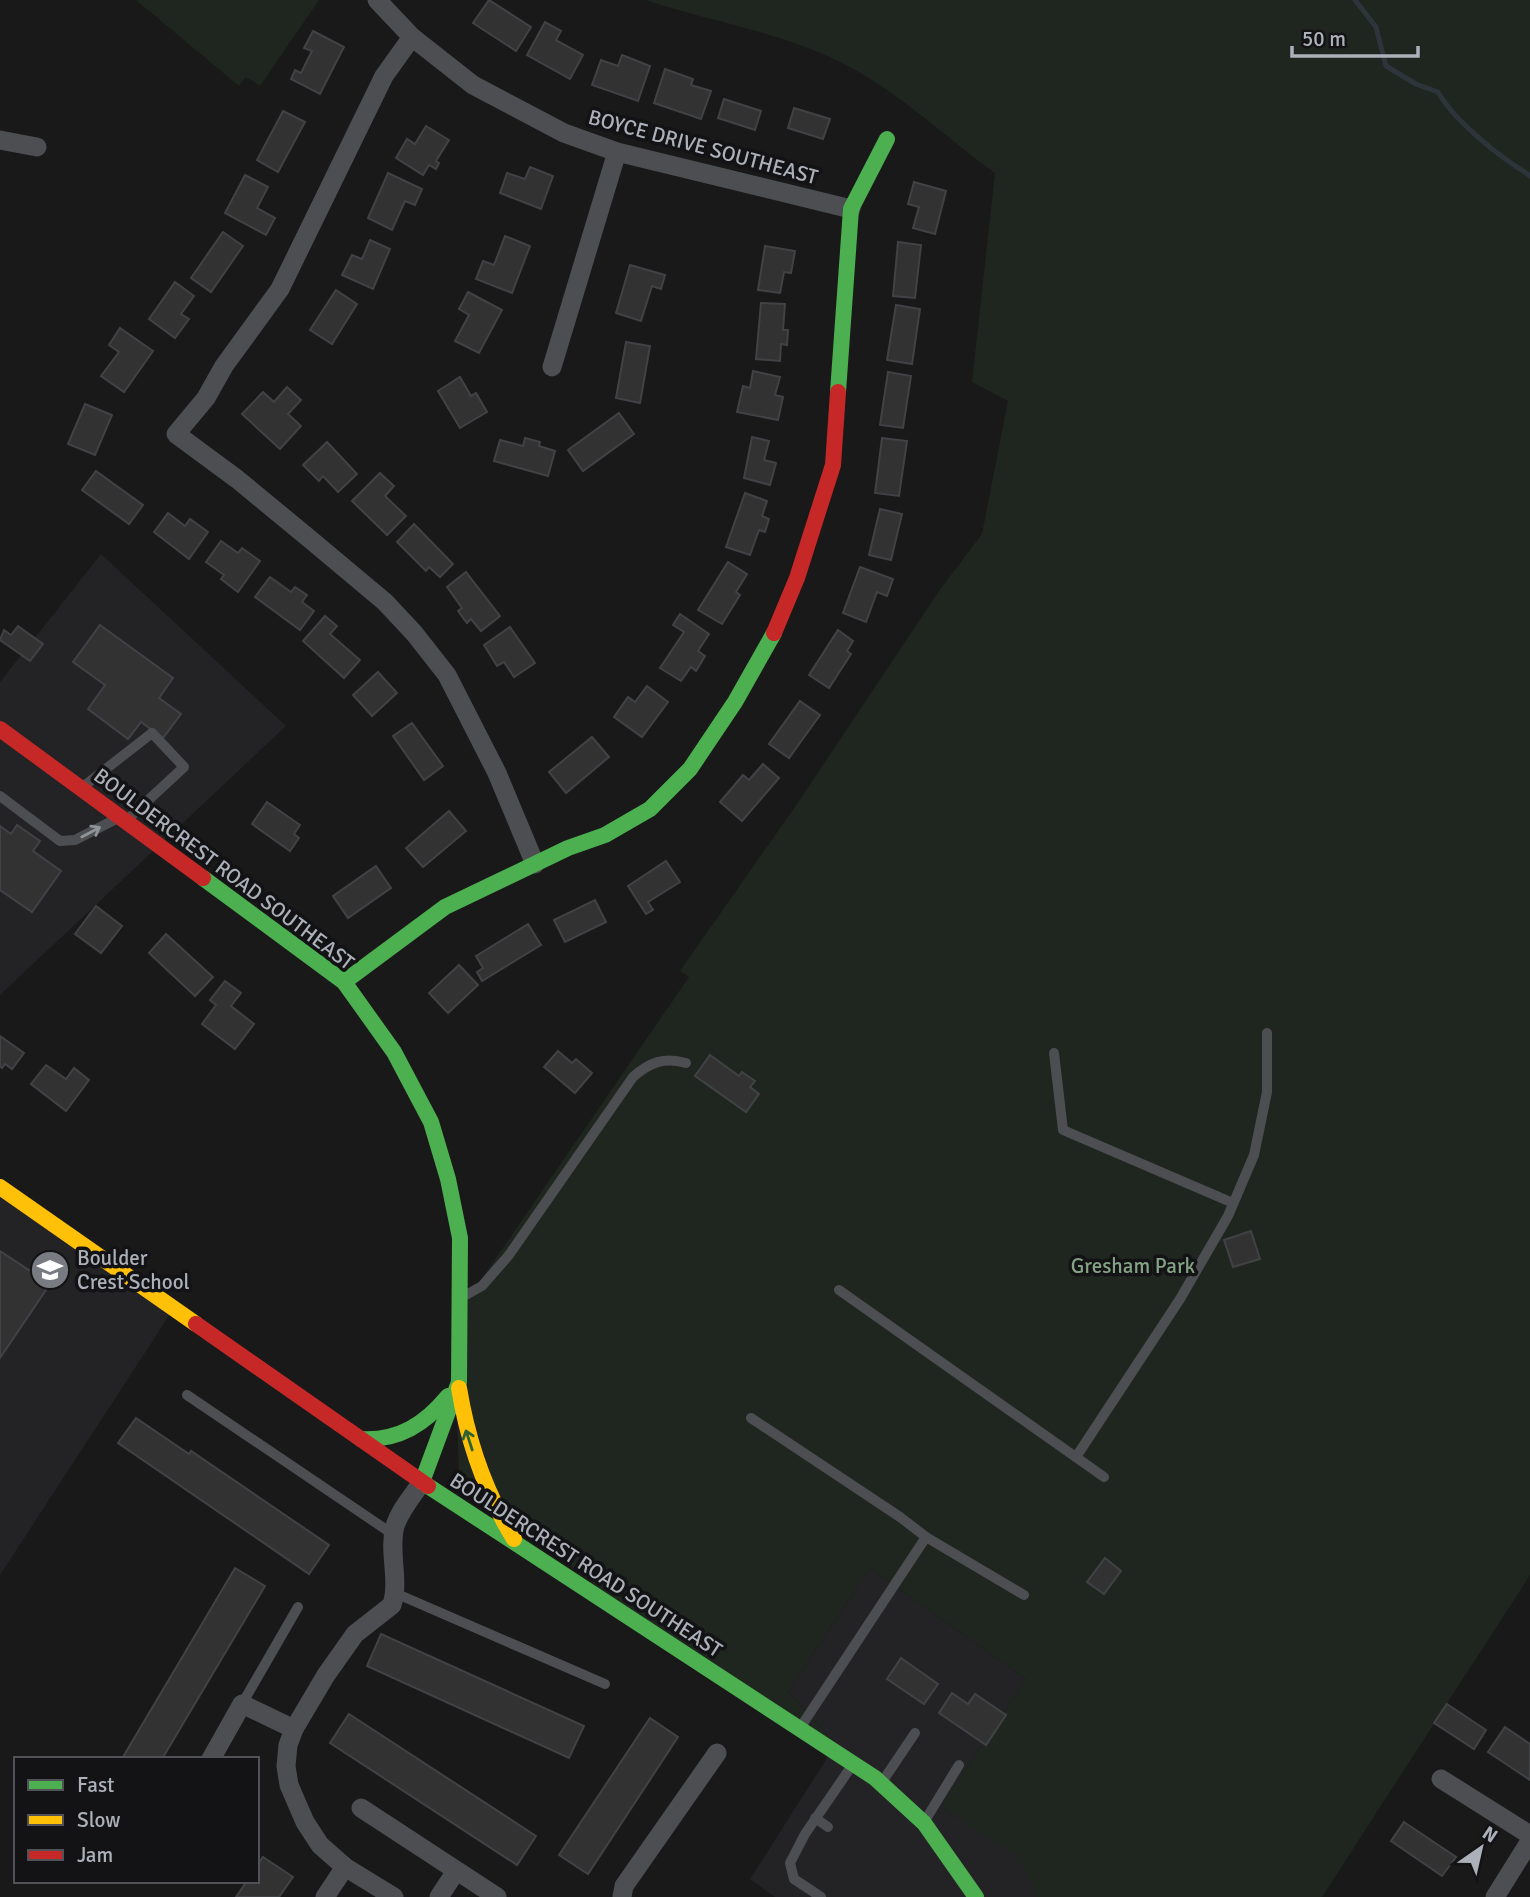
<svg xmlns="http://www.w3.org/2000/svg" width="1530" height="1897" viewBox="0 0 1530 1897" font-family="Signika,sans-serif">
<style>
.built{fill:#232325}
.green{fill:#1f2620}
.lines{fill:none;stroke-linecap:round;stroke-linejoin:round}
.stream{stroke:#2d343a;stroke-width:5}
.building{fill:#323233;stroke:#414245;stroke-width:2}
.lane{stroke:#4d4e52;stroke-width:10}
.street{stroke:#4d4e52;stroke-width:19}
.fast{stroke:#4caf50;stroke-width:16}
.slow{stroke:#ffc107;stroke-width:16}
.jam{stroke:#c62828;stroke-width:16}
.oneway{stroke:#8f939a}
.oneway2{stroke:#306132}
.labels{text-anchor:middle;stroke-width:7;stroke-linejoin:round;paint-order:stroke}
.street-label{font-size:21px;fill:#abb0b9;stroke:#131315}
.poi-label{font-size:21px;fill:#abb0b9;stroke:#131315;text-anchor:start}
.park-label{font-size:21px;fill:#84a284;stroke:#131315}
</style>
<rect width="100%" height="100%" fill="#191919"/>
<g class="built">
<path d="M101,554L286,726L0,995V682Z"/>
<path d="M0,1187L174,1308L0,1575Z"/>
<path d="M870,1568L1026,1679L941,1807L1079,1897H775L750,1879L836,1744L788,1692Z"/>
</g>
<g class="green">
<path d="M136,0H319L260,86L246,77L239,86Z"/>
<path d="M646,0H1530V1575L1322,1897H1036L1020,1859L941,1807L1026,1679L870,1568L788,1692L836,1744L639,1620L459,1477L454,1319L689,977L680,971L797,804L939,591L982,534L1008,401L972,382L995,173C945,137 899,92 844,64C782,32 711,22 646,0Z"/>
</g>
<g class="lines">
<path class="stream" d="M1355,0L1376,27L1386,66L1416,84L1438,92C1452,117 1488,147 1511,163C1518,168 1524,171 1530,176"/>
</g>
<g class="building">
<path d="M489,0L531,27L516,51L473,23Z"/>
<path d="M545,22L561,31L556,40L583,55L570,79L527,55Z"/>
<path d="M313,31L344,47L320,94L291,79L295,70L301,73L312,51L304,48Z"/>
<path d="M622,55L650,66L638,101L592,85L601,60L618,66Z"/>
<path d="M665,69L693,79L691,85L711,91L701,119L654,103Z"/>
<path d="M724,99L761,111L755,130L718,118Z"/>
<path d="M794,108L830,119L823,139L788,128Z"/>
<path d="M283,111L305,122L278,172L257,160Z"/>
<path d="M426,126L449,140L436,161L439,163L436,169L429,165L423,175L396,158L407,139L415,144Z"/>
<path d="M530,167L553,176L541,209L500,193L507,173L525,179Z"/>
<path d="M388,173L422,189L415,205L405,201L392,230L368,218Z"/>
<path d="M245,175L268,187L257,208L275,218L266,235L225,213Z"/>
<path d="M914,182L946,191L935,234L913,228L919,207L908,204Z"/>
<path d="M223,232L243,246L211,292L191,278Z"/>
<path d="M505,236L530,246L512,293L476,279L483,261L494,265Z"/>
<path d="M370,240L390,249L373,289L342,275L352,255L362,259Z"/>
<path d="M898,242L921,245L915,298L893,296Z"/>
<path d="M765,246L795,251L791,273L784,272L780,293L758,290Z"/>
<path d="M630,265L665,275L661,289L652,286L641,321L616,313Z"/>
<path d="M175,282L194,296L181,314L189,319L175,338L149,319Z"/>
<path d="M336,290L357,304L332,344L310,330Z"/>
<path d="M468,292L502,310L479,353L455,341L469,315L459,309Z"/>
<path d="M761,303L785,304L783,330H788L787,345L781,344L780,361L756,359Z"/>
<path d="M896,305L920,309L912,364L887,360Z"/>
<path d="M120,328L153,351L124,392L101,376L119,352L109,345Z"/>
<path d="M626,342L650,346L640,403L616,398Z"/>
<path d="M753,371L780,377L775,395L783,397L778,420L737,412L743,386L750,388Z"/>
<path d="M888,372L911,376L903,428L880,425Z"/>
<path d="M460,377L471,396L476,393L487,412L460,428L438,391Z"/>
<path d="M287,387L301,400L288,414L301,426L280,449L242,414L263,392L274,402Z"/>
<path d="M85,404L112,415L95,455L68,444Z"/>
<path d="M619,413L634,434L583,471L568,450Z"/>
<path d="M752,437L769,441L764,460L776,463L770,485L744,478Z"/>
<path d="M525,438L540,442L539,446L555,451L548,476L494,461L500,440L523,446Z"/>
<path d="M882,438L907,441L899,496L875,493Z"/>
<path d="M327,442L357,474L338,492L323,476L319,481L303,465Z"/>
<path d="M96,471L143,505L129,524L82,490Z"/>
<path d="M380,473L394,486L385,496L406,516L387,535L352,501Z"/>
<path d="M745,493L767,501L762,516L769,519L765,532L759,530L750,555L726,547Z"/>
<path d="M880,509L902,514L891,560L869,555Z"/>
<path d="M168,513L185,526L190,519L208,532L189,559L154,532Z"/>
<path d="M414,524L453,564L440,577L429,567L426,571L397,542Z"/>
<path d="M221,541L238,553L242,548L260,561L238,592L221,579L224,575L206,562Z"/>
<path d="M728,562L747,574L736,592L740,595L722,624L698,610Z"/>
<path d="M860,567L893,579L887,596L877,592L866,622L843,613Z"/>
<path d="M466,572L500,616L481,631L471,619L467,623L458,611L462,608L447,587Z"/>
<path d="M270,577L291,592L295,587L307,595L302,602L314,611L300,630L255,597Z"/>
<path d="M680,614L709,634L698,651L705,656L696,671L691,667L681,681L660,668L684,632L673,625Z"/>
<path d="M325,616L337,626L330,634L360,660L344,678L303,641Z"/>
<path d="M100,625L173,678L159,698L181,714L163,738L141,722L128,739L88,709L105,685L73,662Z"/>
<path d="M18,626L43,644L30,661L0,640L4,630L11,635Z"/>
<path d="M510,627L535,663L514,677L504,662L497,666L484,645Z"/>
<path d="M838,630L853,641L847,651L851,654L829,688L809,675Z"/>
<path d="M378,672L397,693L372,716L353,695Z"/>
<path d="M647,686L668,702L642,737L614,717L628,697L635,702Z"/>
<path d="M800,701L820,715L789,758L769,744Z"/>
<path d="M412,723L443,766L424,780L393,736Z"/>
<path d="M592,737L609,757L566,793L549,772Z"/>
<path d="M763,764L779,778L742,821L720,802L743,775L749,780Z"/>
<path d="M267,802L300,825L294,834L299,838L290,851L252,824Z"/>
<path d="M449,811L466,831L423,867L406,848Z"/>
<path d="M17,825L40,841L33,851L61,871L32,912L0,890V826L11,834Z"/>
<path d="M666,861L680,882L648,902L653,910L646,914L628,886Z"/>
<path d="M376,866L391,888L348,918L333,896Z"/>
<path d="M595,900L606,922L565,942L554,920Z"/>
<path d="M96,906L122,926L101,953L75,934Z"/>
<path d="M528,924L541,945L482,981L477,972L483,968L476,956Z"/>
<path d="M166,934L213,977L195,996L149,953Z"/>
<path d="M459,965L478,985L448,1013L429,993Z"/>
<path d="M225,981L241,993L231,1006L254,1024L235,1049L202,1024L216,1005L210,1000Z"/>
<path d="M0,1036L24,1053L12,1069L5,1064L2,1068L0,1067Z"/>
<path d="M558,1051L572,1063L576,1059L592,1073L575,1093L544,1067Z"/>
<path d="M710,1055L739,1076L742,1072L755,1081L750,1087L759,1094L746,1112L695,1076Z"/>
<path d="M46,1065L66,1079L74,1068L89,1080L66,1111L31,1084Z"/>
<path d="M1251,1231L1260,1259L1233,1267L1224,1240Z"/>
<path d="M0,1251L50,1284L0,1358Z"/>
<path d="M136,1418L189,1454L191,1451L329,1545L309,1574L118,1443Z"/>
<path d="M1105,1558L1121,1571L1104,1594L1087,1582Z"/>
<path d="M235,1568L265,1586L162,1759H126L123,1757Z"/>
<path d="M381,1634L584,1726L569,1758L367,1666Z"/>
<path d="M901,1658L938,1684L924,1704L887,1679Z"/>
<path d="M952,1693L968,1704L975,1694L1006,1715L986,1745L939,1713Z"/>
<path d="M1447,1704L1486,1730L1474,1749L1434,1723Z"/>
<path d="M349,1714L536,1836L517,1865L330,1743Z"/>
<path d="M650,1718L678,1737L588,1874L559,1855Z"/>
<path d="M1505,1727L1530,1744V1780L1488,1752Z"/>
<path d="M1404,1822L1456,1857L1442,1876L1391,1841Z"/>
<path d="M263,1857L293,1877L279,1897H236L247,1881H257V1866Z"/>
</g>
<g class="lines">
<g class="lane">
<path d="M84,786L152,733L184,767L129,818"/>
<path d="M0,796L60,841L75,840L116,819"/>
<path d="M1054,1053L1063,1130L1233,1203"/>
<path d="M839,1290L1104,1477"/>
<path d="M464,1296L482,1286L509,1255L633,1077C650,1062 664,1057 686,1063"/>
<path d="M187,1395L394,1535"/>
<path d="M751,1418L900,1517L926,1537"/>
<path d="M1076,1457L1180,1299L1228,1216L1254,1155L1267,1092V1033"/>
<path d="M395,1593L605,1684"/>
<path d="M242,1704L298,1607"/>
<path d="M800,1728L926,1537L1024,1595"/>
<path d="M882,1782L915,1733"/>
<path d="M815,1818L828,1827"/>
<path d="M926,1819L959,1765"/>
<path d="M821,1897L794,1879L790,1863L805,1834L851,1767"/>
</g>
<g class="street">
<path d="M377,0L412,37L473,85L564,133L617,152L851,209"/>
<path d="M412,37L384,76L280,289L224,366L206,398L176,434L237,479L311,540L385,602L414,633L447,675L497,773L535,864"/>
<path d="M0,140L37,147"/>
<path d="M552,367L617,152"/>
<path d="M211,1759L242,1704L294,1729"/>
<path d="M1441,1779L1530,1835"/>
<path d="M361,1808L497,1897"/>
<path d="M325,1897L345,1867"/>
<path d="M394,1897L345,1867L320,1845L305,1822L289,1785L286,1766L288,1745L294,1729L326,1675L355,1634L392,1605C400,1579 388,1552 395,1526C400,1510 413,1495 422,1482"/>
<path d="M439,1897L456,1871"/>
<path d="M622,1897L624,1886L717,1753"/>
<path d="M1495,1897L1530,1841"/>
</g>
<g class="fast">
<path d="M838,392L851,209L887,139"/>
<path d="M203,878L344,982L394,1052L431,1122L448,1179L460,1238L459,1382L422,1482"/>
<path d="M344,982L445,907L568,848L605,835L650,809L690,769L735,702L774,633"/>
<path d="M361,1439C399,1441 425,1424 448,1396"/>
<path d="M428,1486L875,1778L924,1823L976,1897"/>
</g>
<g class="slow">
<path d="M0,1187L196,1324"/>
<path d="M459,1388C468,1443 485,1492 514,1539"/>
</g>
<g class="jam">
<path d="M774,633L797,578L833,465L838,392"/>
<path d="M0,729L203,878"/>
<path d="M196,1324L428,1486"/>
</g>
</g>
<defs><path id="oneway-shaft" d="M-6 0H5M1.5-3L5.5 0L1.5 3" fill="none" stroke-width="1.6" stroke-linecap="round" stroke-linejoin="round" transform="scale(1.75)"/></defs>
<use class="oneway" href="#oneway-shaft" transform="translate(91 832) rotate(-28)"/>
<use class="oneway2" href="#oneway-shaft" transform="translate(469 1440) rotate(-108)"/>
<defs>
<g id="school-disc" transform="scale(2.0125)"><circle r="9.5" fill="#787b81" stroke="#131315"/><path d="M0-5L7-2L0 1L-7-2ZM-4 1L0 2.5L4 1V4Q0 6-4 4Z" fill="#fff"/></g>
</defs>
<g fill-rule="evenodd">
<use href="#school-disc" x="50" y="1270"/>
</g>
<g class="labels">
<g class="street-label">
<text transform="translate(703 147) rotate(15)" y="7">BOYCE DRIVE SOUTHEAST</text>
<text transform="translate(224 869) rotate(37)" y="7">BOULDERCREST ROAD SOUTHEAST</text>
<text transform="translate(586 1565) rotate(33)" y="7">BOULDERCREST ROAD SOUTHEAST</text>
</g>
<g class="poi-label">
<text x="77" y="1265">Boulder<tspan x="77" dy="24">Crest School</tspan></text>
</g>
<g class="park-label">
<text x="1133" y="1273">Gresham Park</text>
</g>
</g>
<rect x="14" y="1757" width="245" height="126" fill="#131315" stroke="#505257" stroke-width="2"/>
<rect x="28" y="1780" width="35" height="10" fill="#4caf50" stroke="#505257" stroke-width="2"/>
<text x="77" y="1792" font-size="21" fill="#abb0b9">Fast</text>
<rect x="28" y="1815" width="35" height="10" fill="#ffc107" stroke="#505257" stroke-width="2"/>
<text x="77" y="1827" font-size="21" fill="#abb0b9">Slow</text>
<rect x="28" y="1850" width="35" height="10" fill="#c62828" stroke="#505257" stroke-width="2"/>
<text x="77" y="1862" font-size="21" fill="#abb0b9">Jam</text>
<g transform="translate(1481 1848) rotate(34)" stroke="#131315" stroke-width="5" paint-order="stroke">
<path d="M0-5L12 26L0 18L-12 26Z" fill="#abb0b9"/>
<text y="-10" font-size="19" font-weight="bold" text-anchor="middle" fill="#abb0b9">N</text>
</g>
<path d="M1292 46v10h126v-10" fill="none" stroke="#abb0b9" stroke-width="3.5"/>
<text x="1302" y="46" font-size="21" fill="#abb0b9" stroke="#131315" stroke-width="5" paint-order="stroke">50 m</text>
</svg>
